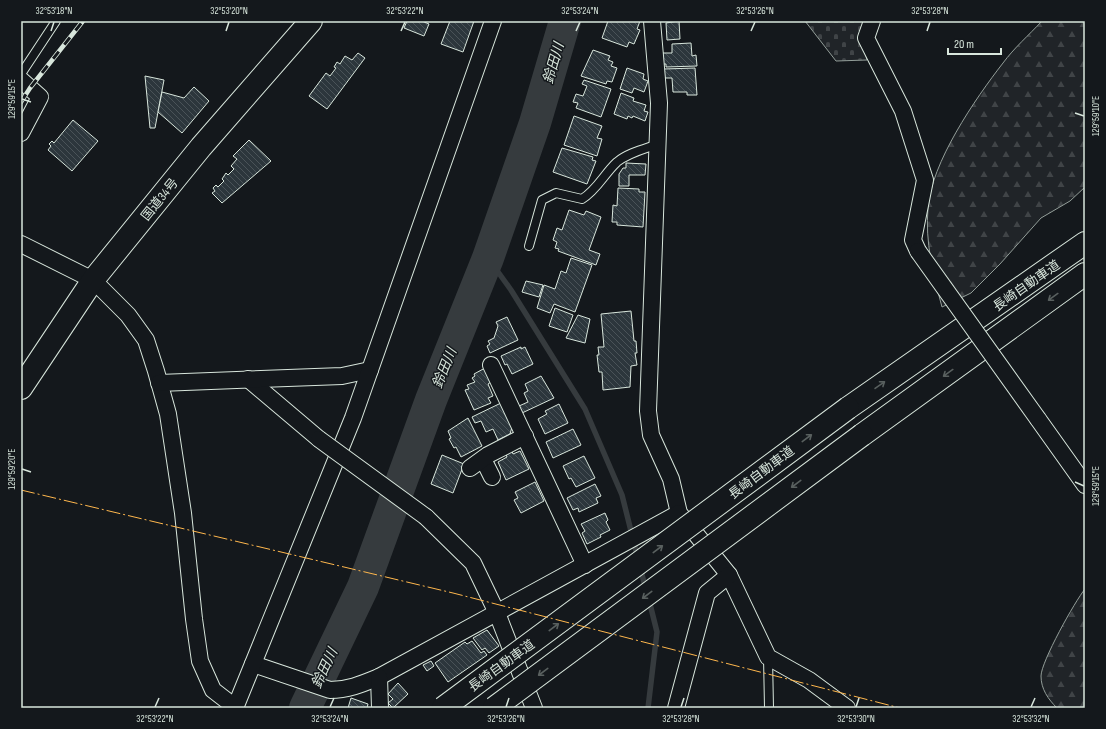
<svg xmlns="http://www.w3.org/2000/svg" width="1106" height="729" viewBox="0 0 1106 729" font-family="'Sofia Sans Condensed','Noto Sans JP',sans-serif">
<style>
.forest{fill:url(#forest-firs);stroke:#939e99}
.cemetery{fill:url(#cemetery-stones);stroke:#939e99}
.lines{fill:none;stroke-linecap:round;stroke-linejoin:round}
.stream{stroke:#363b3e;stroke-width:5.5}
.river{stroke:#363b3e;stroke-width:32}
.building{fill:url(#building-back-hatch);stroke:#d8e6dc}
.service-casing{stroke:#d8e6dc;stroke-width:10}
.minor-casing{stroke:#d8e6dc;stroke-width:18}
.trunk-casing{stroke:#d8e6dc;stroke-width:24}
.motorway-casing{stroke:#d8e6dc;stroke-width:24}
.service{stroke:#14181c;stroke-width:8}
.minor{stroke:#14181c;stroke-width:16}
.trunk{stroke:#14181c;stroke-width:22}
.motorway{stroke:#14181c;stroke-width:22}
.rail-casing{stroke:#d8e6dc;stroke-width:4.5}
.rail{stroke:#14181c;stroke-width:3;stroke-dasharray:9;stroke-linecap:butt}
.minor-bridge-casing{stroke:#d8e6dc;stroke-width:18;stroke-linecap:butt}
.motorway-bridge-casing{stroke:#d8e6dc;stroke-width:24;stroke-linecap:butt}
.minor-bridge{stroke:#14181c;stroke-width:16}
.motorway-bridge{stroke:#14181c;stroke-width:22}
.power{stroke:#ffb74d;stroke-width:1;stroke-dasharray:14 3 2 3;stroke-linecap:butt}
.oneway{stroke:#59605f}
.ticks{fill:none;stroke:#d8e6dc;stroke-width:1.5}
.labels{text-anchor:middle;stroke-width:3;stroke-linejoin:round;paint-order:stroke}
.street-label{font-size:13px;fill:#d8e6dc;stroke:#14181c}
.water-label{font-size:14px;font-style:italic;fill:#d8e6dc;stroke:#14181c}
.neatline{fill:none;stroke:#d8e6dc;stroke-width:1.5}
.ticks-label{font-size:10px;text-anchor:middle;fill:#d8e6dc}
</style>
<defs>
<pattern id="forest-firs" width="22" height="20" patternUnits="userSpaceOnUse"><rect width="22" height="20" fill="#202428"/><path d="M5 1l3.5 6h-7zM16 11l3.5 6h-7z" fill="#404447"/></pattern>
<pattern id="cemetery-stones" width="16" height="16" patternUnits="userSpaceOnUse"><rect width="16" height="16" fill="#202428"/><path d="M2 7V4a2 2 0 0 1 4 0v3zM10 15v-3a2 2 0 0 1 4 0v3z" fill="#404447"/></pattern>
<pattern id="building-back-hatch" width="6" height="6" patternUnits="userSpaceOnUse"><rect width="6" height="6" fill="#2c363c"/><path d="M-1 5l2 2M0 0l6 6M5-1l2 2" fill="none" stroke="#4a5358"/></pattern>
</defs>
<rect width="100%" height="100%" fill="#14181c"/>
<g class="forest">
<path d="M1042,21H1085V187L1070,201L1041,218L1000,264L971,293L942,307C933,274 925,242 928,208C931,163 975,99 1003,63C1014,48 1029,35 1042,21Z"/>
<path d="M1085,589V708H1057C1048,699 1041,689 1041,676C1041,662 1075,601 1085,589Z"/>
</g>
<path class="cemetery" d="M805,21H868L862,42L867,60L836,61Z"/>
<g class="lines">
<g class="stream">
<path d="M488,258L511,290L585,409L622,495L638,559"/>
<path d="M640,567L646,590"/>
<path d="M648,708L657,632L649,600"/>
</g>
<path class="river" d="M305,708L363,587L431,400L488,258L535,123L565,21"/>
</g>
<g class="building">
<path d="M407,21H422L429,24L424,36L404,28Z"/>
<path d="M450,21H474L463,52L441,44Z"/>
<path d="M608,21H640L637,29L640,30L634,44L629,42L627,47L602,38Z"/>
<path d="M679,21L680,39L667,40L666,23Z"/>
<path d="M691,43L692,56L696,55L697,66L666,67V64H663L662,53H672V44Z"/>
<path d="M593,50L610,56L608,60L613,62L611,66L617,68L612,82L607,81L606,84L581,76Z"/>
<path d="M358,53L365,58L327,109L309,96L326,73L330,76L336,68L334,67L337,62L340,64L345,56L352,60Z"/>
<path d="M627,68L644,74L643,79L648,81L644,92L634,88L632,93L620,89Z"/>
<path d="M695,68L697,95H687V92H673L672,78H664V69Z"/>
<path d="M145,76L164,80L155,128H150Z"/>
<path d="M584,80L611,89L601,117L576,108L578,103L573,102L576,94L583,96L587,86L582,84Z"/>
<path d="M194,87L209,101L182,133L158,112L162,92L184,98Z"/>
<path d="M621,93L634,98L633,101L646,105L644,111L648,112L645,121L633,116L632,118L628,116L627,119L614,114Z"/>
<path d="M574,116L602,126L597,138L602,139L597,156L564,145Z"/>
<path d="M73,120L98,141L72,171L48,150L51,146L49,144L52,141L54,143Z"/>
<path d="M249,140L271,161L222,203L212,193L215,191L213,188L216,185L218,187L224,181L222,179L226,173L228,175L234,169L231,166L237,159L233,156Z"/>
<path d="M562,148L593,157L592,160L596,161L587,184L553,172Z"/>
<path d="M626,163L646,164L645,175H629V186H619V174L623,168H626Z"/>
<path d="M618,188L639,189V192H645L643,227L617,225V222H612L613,205L617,206Z"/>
<path d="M569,210L584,215L586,211L601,217L589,250L600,254L596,265L558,251L559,249L555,248L557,242L553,240L557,228L562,230Z"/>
<path d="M571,258L592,265L575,312L554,304L550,313L537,308L544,285L555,289L561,271L566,273Z"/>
<path d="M526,281L543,285L539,297L522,292Z"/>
<path d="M555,308L573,315L567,332L549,326Z"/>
<path d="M631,311L634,341H636L637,353H635L637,365L631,366L630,387L603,390L602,372H599L597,355H599L598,347H604L601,314Z"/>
<path d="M578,315L590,319L585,343L566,338Z"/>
<path d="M507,317L518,340L490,353L487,346L490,344L488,341L494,338L498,326L496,322Z"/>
<path d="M521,347V349L525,347L533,364L512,374L507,364L505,365L501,356Z"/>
<path d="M485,368L491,382L488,384L493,396L488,398L491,403L474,410L465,390L469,389L467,385L475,382L472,378L475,376L474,374Z"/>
<path d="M541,376L554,398L522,413L519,406L528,402L524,393L528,391L525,384Z"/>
<path d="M501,403L512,427L510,434L498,440L493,429L486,432L481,421L475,423L472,417Z"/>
<path d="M559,404L568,423L545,434L538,419L547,414L545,411Z"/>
<path d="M468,418L482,446L461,457L456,447L454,448L449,439L451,438L448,431Z"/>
<path d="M573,429L581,445L553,458L546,442Z"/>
<path d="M512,451L513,454L520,451L529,469L506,480L498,462L507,457L506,454Z"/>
<path d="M442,455L464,464L453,493L431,484Z"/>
<path d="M584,456L595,478L576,487L571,478L569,479L563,466Z"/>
<path d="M535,482L544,501L521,513L514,500L518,498L515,492Z"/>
<path d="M595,484L601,496L596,498L598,503L579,512L578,508L573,510L567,498Z"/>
<path d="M605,513L608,520L606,522L610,530L600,535L601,537L587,544L582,533L585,531L581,524Z"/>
<path d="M487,630L499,646L489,653L485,648L482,650L473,638Z"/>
<path d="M472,641L481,653L484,651L487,655L448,682L435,663L465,642L467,644Z"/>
<path d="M431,661L434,666L427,671L423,665Z"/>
<path d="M398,683L408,694L393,708L388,703L393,699L388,694Z"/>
<path d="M351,698L368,704L367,708H348Z"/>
</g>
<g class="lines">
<g class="service-casing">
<g id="service">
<path d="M21,74L56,21"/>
<path d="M529,246L542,200L556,193L582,199C597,190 604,174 617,162C628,153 644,149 658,144"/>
<path d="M768,657L769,708"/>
</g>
</g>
<g class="minor-casing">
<g id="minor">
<path d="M652,21L659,103L648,411L651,435L671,479L679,513L729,575L768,657L809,680L847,708"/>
<path d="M872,21L866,38L903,111L925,180L913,240L918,251"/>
<path d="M21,80L40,97L21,133"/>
<path d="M21,244L93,280L128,315L146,340L156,371L168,414L183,513L194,619L200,661L213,690L235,707"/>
<path d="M491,365L585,565"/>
<path d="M248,379L319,439"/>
<path d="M159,383L342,376L370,370"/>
<path d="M1038,419L1085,485"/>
<path d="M483,459L492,477"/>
<path d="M470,468L488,455L525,436"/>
<path d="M426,517L473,563L497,613L534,708"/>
<path d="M253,664L330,690C348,690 362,684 379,677L679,513"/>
<path d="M379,677L380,708"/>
<path d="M235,708L353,418L493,21"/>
<path d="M676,708L707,593L729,575"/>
</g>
</g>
<g class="trunk-casing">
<path id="trunk" d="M21,388L93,280L201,147L311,21"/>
</g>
<g class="motorway-casing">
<g id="motorway">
<path d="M848,408L1085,243"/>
<path d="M862,435L1085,274"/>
</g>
</g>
<use href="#service" class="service"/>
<use href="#minor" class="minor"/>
<use href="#trunk" class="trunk"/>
<use href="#motorway" class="motorway"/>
<g class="rail-casing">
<path id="rail" d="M21,102L30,88L83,21"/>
</g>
<use href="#rail" class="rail"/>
<g class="minor-bridge-casing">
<g id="minor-bridge">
<path d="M918,251L1038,419"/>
<path d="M319,439L426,517"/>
</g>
</g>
<g class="motorway-bridge-casing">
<g id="motorway-bridge">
<path d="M443,708L848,408"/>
<path d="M494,708L862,435"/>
</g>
</g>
<use href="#minor-bridge" class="minor-bridge"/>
<use href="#motorway-bridge" class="motorway-bridge"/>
<path class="power" d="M21,490L453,593L900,708"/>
</g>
<defs><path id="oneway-shaft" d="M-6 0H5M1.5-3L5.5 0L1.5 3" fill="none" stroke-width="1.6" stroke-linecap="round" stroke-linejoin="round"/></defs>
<g class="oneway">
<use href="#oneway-shaft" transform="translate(1053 297) rotate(144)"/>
<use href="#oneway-shaft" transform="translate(948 373) rotate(144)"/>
<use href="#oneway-shaft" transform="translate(880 385) rotate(-35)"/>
<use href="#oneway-shaft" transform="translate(807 438) rotate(-37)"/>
<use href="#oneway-shaft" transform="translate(796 484) rotate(143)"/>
<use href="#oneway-shaft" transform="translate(658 549) rotate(-37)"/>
<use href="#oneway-shaft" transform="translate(647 595) rotate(143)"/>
<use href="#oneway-shaft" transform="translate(554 627) rotate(-37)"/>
<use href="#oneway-shaft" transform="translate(543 672) rotate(143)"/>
</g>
<path class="ticks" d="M51,31L54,22M226,31L229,22M401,31L405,22M576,31L580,22M751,31L755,22M927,31L930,22M22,99L31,102M1075,113L1084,116M22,469L31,472M1075,482L1084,486M155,707L159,698M330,707L334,698M506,707L509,698M681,707L684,698M856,707L859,698M1031,707L1035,698"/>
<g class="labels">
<g class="street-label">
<text transform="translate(159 199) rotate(-51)" y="5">国道34号</text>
<text transform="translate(1026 285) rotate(-35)" y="5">長崎自動車道</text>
<text transform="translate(761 472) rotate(-37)" y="5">長崎自動車道</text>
<text transform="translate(501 665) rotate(-36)" y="5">長崎自動車道</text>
</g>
<g class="water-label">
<text transform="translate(553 63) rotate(-74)" y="5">鈴田川</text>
<text transform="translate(444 368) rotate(-68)" y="5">鈴田川</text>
<text transform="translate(324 668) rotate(-65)" y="5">鈴田川</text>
</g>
</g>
<rect width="1106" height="729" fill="none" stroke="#14181c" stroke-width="44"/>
<path d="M948 48v6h53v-6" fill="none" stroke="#d8e6dc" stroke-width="2"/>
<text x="954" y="48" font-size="12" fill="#d8e6dc" stroke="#14181c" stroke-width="3" paint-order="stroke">20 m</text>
<rect x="22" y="22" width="1062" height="685" class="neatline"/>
<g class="ticks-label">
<text x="54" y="14">32°53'18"N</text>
<text x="229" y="14">32°53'20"N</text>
<text x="405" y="14">32°53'22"N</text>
<text x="580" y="14">32°53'24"N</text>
<text x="755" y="14">32°53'26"N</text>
<text x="930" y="14">32°53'28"N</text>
<text transform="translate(11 99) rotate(-90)" y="4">129°59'15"E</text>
<text transform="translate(1095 116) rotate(-90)" y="4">129°59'10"E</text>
<text transform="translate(11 469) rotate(-90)" y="4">129°59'20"E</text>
<text transform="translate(1095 486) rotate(-90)" y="4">129°59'15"E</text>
<text x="155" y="722">32°53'22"N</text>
<text x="330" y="722">32°53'24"N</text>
<text x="506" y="722">32°53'26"N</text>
<text x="681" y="722">32°53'28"N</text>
<text x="856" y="722">32°53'30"N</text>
<text x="1031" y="722">32°53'32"N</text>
</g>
</svg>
